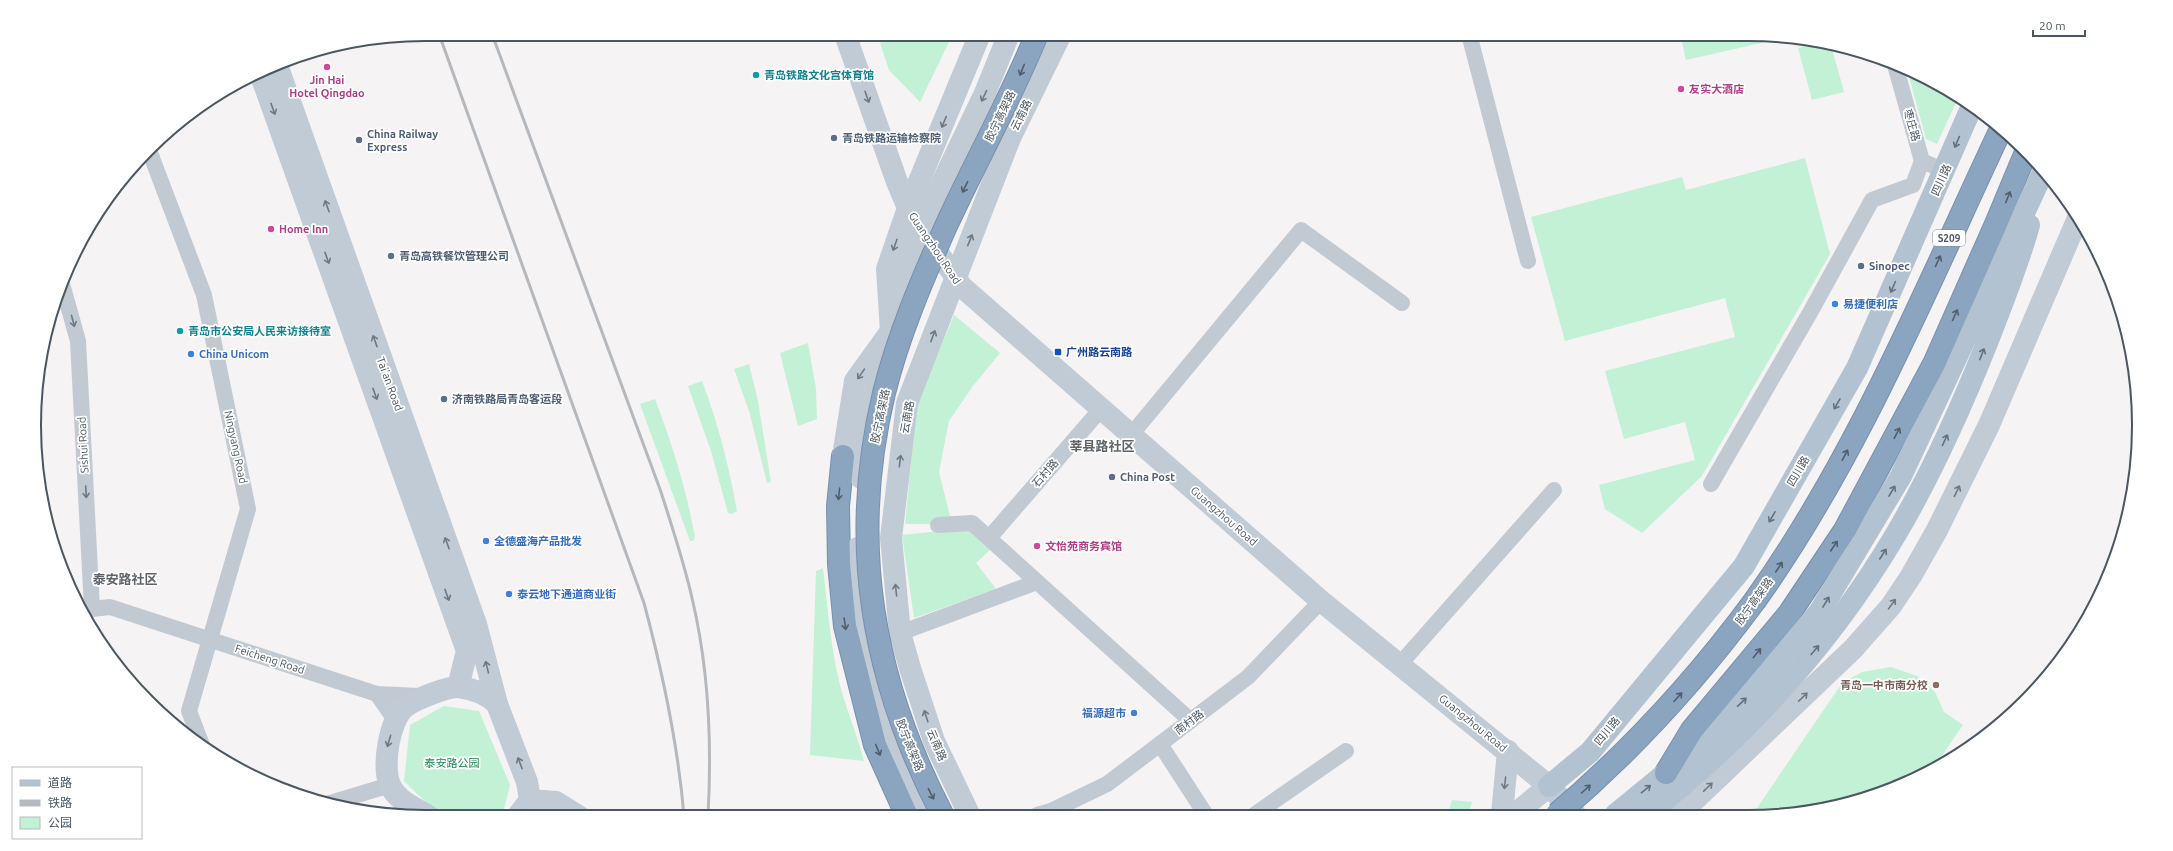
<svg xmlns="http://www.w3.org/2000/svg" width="2173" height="851" viewBox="0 0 2173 851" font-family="Ubuntu,'Noto Sans SC',sans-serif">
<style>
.green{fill:#c3f1d5}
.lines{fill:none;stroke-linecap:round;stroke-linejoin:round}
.highway-casing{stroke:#7690ad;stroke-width:24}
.street{stroke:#c1cad2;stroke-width:16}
.secondary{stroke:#c1cbd6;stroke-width:22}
.primary{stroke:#b3c2d1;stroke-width:22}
.highway{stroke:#8ba5c1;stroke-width:22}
.rail{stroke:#b5b8bd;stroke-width:3}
.highway-bridge-casing{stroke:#7690ad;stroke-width:24;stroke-linecap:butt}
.highway-bridge{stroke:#8ba5c1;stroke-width:22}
.oneway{stroke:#505e6b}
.oneway2{stroke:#6e7984}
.oneway3{stroke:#64717d}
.oneway4{stroke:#6e7983}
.hotel-dot{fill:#d1479c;stroke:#fff;stroke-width:1.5}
.culture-dot{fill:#0f9aa8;stroke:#fff;stroke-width:1.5}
.service-dot{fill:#5c6f8a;stroke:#fff;stroke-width:1.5}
.shop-dot{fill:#3f7fe0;stroke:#fff;stroke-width:1.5}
.transit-dot{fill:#1a4fb4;stroke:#fff;stroke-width:1.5}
.education-dot{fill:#8d6e63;stroke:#fff;stroke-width:1.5}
.labels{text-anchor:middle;stroke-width:3.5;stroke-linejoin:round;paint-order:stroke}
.shield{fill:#fff;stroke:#808990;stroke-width:1}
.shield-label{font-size:10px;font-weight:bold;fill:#4a5661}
.culture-label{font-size:11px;font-weight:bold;fill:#0d838f;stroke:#fff;text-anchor:start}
.hotel-label{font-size:11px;font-weight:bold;fill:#b23c85;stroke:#fff;text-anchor:start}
.street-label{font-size:11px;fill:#4a5661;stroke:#fff}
.service-label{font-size:11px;font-weight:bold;fill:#4e5e75;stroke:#fff;text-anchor:start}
.shop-label{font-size:11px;font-weight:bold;fill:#366cbe;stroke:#fff;text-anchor:start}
.transit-label{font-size:11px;font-weight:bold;fill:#164399;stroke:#fff;text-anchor:start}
.education-label{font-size:11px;font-weight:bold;fill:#785e54;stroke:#fff;text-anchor:end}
.park-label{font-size:11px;fill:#17864f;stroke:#fff}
.quarter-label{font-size:13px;font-weight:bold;fill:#5f6368;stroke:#fff}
.rim{fill:none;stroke:#4a5661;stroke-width:2}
</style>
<rect width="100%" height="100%" fill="#f5f3f3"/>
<g class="green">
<path d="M904,34H953L920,102L889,70L880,43Z"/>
<path d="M1680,34H1747L1769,37L1770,41L1686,60Z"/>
<path d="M1817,43L1831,45L1844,92L1812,100L1798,48Z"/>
<path d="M1907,69L1921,74L1958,98L1937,144L1926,139Z"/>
<path d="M1805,158L1830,254L1702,476L1642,533L1605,509L1599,485L1695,460L1685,422L1624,439L1605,371L1735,337L1725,298L1565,341L1531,217L1682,177L1686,190Z"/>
<path d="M954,315L1000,353L973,386L949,421L939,472L952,524H905L917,403Z"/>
<path d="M808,343L816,389L817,419L798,426L780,353Z"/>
<path d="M749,364L758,401L771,482L767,483L749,411L734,369Z"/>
<path d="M702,381C718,423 729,466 737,511L732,514L728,513L711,451L688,386Z"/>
<path d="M655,399C672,444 687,491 695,538L693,541H690L640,404Z"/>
<path d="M968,528L990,550L976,563L996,589L914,618L902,535Z"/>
<path d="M823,568C828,610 831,653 842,693C849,716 858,738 864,761L810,755L816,571Z"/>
<path d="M1891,667L1917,676L1935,692L1944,712L1963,725L1934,767L1920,777L1799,814H1753L1842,683L1862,672Z"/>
<path d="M444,706L479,711L510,785L504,809L493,817H454L430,806L404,781L410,725Z"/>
<path d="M1452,800L1472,802L1468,814H1448Z"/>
</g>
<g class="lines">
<g class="highway-casing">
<g id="highway">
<path d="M843,456L838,506L839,564L845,626L875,745L907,816"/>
<path d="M1756,599C1859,454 1926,288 2001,129"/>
<path d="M1666,773L1692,730L1789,614L1845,530L1934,364L1996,224L2026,152"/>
</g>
</g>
<g class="street">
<path d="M1469,34L1528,261"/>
<path d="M1895,65L1922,161L1945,171"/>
<path d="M149,150L204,295L248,509L189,711L202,745"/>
<path d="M62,284L78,341L92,609"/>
<path d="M1131,435L1301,230L1402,303"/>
<path d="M1711,484L1811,311L1872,200L1913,185L1922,161"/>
<path d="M938,525L972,523L1191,721"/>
<path d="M989,538L1101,409"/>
<path d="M84,613L92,609L110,607L377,694L419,696L425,694"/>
<path d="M900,633L1037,582"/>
<path d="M1400,664L1554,490"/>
<path d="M377,694L395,720"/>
<path d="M1160,744L1206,815"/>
<path d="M327,804L390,785"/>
<path d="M1037,815L1051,811L1107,784L1160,744L1248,677L1321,601"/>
<path d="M1254,815L1346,751"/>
</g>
<g class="secondary">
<path d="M845,34L897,182L908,208L920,229L955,276L961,286L1321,601L1549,786L1575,814"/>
<path d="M277,65L476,624L497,704"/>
<path d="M260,73L467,651L458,687"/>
<path d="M843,456L855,381L891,331L920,229L985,93L1009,34"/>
<path d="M861,478L863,440L891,331L887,269L908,208L980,34"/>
<path d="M858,548L860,598L870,659L889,734L926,816"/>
<path d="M530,800L556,802L580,817"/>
<path d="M1502,814L1508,751"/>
<path d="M1515,814L1549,786"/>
<path d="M1680,814L1853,649L1891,606L1911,576L1937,530L1989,425L2078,218"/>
<path d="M970,816L934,741L910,668L900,633L891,538L907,403L1010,138L1061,34"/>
<path d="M430,817C416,808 397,801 390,785C382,767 389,720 405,707C414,700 448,686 459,687C474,689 487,694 497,704L527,782L530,800L517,817"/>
</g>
<g class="primary">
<path d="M1549,786L1590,752L1744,566L1857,368L1972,106"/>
<path d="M1616,814L1666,773L1750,694L1820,611L1901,476L2044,170"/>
<path d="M1647,814C1746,737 1832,642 1896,534C1932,473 1961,408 1987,343C2002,304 2018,265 2029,225"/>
</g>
<use href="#highway" class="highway"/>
<g class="rail">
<path d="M439,34L644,603C663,674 678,744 684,816"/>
<path d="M492,34L661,492C672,527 684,562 692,598C709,669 712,743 708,816"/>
</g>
<g class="highway-bridge-casing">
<g id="highway-bridge">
<path d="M1557,814C1632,750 1698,678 1756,599"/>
<path d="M943,816C872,680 848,543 884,393C898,336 922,280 946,226C976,161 1010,100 1037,34"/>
</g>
</g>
<use href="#highway-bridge" class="highway-bridge"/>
</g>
<defs><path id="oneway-shaft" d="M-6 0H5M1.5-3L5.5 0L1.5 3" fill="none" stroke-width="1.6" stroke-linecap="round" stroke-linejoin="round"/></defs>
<g class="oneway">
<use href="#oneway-shaft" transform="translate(1022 70) rotate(112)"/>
<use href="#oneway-shaft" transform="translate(965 187) rotate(116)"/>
<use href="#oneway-shaft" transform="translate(2008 197) rotate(-68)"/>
<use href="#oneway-shaft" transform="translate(1938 261) rotate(-65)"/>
<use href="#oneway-shaft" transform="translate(1955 315) rotate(-66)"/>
<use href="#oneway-shaft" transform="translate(1897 433) rotate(-62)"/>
<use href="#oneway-shaft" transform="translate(1845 455) rotate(-62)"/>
<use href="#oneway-shaft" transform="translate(839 494) rotate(96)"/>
<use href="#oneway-shaft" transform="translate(1834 546) rotate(-56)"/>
<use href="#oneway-shaft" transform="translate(1779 567) rotate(-57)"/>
<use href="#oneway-shaft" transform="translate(845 624) rotate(82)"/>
<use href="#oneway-shaft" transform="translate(1757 653) rotate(-51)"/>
<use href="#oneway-shaft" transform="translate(1678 697) rotate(-48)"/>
<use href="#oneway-shaft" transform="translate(878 750) rotate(68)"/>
<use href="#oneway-shaft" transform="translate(1586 789) rotate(-42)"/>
<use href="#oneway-shaft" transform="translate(931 794) rotate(63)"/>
</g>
<g class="oneway2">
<use href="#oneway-shaft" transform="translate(984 96) rotate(115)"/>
<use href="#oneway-shaft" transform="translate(867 97) rotate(71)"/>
<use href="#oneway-shaft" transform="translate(273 109) rotate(70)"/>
<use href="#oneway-shaft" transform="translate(944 122) rotate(112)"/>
<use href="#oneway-shaft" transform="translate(327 206) rotate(-110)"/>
<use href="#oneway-shaft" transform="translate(970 240) rotate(-68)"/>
<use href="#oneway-shaft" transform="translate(895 245) rotate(109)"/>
<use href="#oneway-shaft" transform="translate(327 258) rotate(70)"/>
<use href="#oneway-shaft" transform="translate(933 336) rotate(-69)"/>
<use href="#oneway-shaft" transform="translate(375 341) rotate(-110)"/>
<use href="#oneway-shaft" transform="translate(861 374) rotate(125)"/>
<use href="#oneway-shaft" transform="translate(375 394) rotate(70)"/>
<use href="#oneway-shaft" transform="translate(900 461) rotate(-83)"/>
<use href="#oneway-shaft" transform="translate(1957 491) rotate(-64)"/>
<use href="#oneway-shaft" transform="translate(447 543) rotate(-110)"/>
<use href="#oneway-shaft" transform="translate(896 590) rotate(-96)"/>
<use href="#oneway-shaft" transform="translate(447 595) rotate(70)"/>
<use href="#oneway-shaft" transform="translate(1892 604) rotate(-54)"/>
<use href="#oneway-shaft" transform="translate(487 667) rotate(-104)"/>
<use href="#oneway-shaft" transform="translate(1803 697) rotate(-44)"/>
<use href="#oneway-shaft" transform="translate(926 716) rotate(-108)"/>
<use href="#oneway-shaft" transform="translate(389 741) rotate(106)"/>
<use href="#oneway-shaft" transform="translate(520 763) rotate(-111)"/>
<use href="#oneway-shaft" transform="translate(1505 783) rotate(96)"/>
<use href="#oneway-shaft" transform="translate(1708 787) rotate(-44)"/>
</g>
<g class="oneway3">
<use href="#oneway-shaft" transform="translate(1957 142) rotate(113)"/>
<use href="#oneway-shaft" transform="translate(1893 287) rotate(114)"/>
<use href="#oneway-shaft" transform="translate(1982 354) rotate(-69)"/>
<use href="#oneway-shaft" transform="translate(1837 404) rotate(120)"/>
<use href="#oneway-shaft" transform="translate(1945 440) rotate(-65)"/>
<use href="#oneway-shaft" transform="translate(1892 491) rotate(-59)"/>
<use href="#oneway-shaft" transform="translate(1772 517) rotate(120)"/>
<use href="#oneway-shaft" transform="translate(1883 554) rotate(-57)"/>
<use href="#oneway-shaft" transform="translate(1826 602) rotate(-59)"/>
<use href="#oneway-shaft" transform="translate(1815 650) rotate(-50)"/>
<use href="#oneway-shaft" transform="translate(1742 702) rotate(-43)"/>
<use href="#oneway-shaft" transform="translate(1646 789) rotate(-39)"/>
</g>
<g class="oneway4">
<use href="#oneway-shaft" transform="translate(73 321) rotate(75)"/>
<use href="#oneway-shaft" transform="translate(86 492) rotate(87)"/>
</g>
<g class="hotel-dot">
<circle cx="327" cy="67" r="4"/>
<circle cx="1681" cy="89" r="4"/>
<circle cx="271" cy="229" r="4"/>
<circle cx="1037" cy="546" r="4"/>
</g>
<g class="culture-dot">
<circle cx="756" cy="75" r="4"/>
<circle cx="180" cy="331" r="4"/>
</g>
<g class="service-dot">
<circle cx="834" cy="138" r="4"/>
<circle cx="359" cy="140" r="4"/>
<circle cx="391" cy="256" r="4"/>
<circle cx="1861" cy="266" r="4"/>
<circle cx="444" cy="399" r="4"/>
<circle cx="1112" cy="477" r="4"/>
</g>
<g class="shop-dot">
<circle cx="1835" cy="304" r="4"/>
<circle cx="191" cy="354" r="4"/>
<circle cx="486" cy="541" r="4"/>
<circle cx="509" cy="594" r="4"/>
<circle cx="1134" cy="713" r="4"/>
</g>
<rect class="transit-dot" x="1054" y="348" width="8" height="8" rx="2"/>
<circle class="education-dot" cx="1936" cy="685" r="4"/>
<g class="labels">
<rect class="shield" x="1933" y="230" width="32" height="16" rx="3"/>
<g class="shield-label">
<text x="1949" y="242">S209</text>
</g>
<g class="culture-label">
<text x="764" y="79">青岛铁路文化宫体育馆</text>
<text x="188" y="335">青岛市公安局人民来访接待室</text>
</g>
<g class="hotel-label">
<text x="327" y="84" text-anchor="middle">Jin Hai<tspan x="327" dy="13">Hotel Qingdao</tspan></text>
<text x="1689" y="93">友实大酒店</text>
<text x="279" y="233">Home Inn</text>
<text x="1045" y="550">文怡苑商务宾馆</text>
</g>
<g class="street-label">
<text transform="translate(1021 115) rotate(-64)" y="4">云南路</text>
<text transform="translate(1000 116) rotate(-64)" y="4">胶宁高架路</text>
<text transform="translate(1912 125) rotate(74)" y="4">枣庄路</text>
<text transform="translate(1941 180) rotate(-66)" y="4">四川路</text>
<text transform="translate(935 248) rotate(56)" y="4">Guangzhou Road</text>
<text transform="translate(390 384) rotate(70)" y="4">Tai'an Road</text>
<text transform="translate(880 416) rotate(-78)" y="4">胶宁高架路</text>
<text transform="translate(907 417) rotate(-80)" y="4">云南路</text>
<text transform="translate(83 445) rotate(-93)" y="4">Sishui Road</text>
<text transform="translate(236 447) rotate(78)" y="4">Ningyang Road</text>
<text transform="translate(1798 471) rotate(-60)" y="4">四川路</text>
<text transform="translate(1045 473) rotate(-49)" y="4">石村路</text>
<text transform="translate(1224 516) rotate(41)" y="4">Guangzhou Road</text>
<text transform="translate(1754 601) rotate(-54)" y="4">胶宁高架路</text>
<text transform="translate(270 659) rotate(18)" y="4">Feicheng Road</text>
<text transform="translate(1189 722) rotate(-37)" y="4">南村路</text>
<text transform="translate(1473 723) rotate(39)" y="4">Guangzhou Road</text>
<text transform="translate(1607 731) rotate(-50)" y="4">四川路</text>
<text transform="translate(910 745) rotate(68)" y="4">胶宁高架路</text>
<text transform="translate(937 745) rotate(67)" y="4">云南路</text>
</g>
<g class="service-label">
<text x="367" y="138">China Railway<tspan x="367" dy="13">Express</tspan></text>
<text x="842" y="142">青岛铁路运输检察院</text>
<text x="399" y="260">青岛高铁餐饮管理公司</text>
<text x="1869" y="270">Sinopec</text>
<text x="452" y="403">济南铁路局青岛客运段</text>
<text x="1120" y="481">China Post</text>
</g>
<g class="shop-label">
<text x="1843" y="308">易捷便利店</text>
<text x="199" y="358">China Unicom</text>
<text x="494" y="545">全德盛海产品批发</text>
<text x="517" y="598">泰云地下通道商业街</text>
<text x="1126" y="717" text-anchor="end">福源超市</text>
</g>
<g class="transit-label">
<text x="1066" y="356">广州路云南路</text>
</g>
<g class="education-label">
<text x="1928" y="689">青岛一中市南分校</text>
</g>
<g class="park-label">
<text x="452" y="767">泰安路公园</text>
</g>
<g class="quarter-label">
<text x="1102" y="451">莘县路社区</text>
<text x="125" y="584">泰安路社区</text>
</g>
</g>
<path d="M0 0H2173V851H0ZM425 41H1748A384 384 0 0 1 2132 425V426A384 384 0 0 1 1748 810H425A384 384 0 0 1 41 426V425A384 384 0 0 1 425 41Z" fill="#fff" fill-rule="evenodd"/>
<path class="rim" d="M425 41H1748A384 384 0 0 1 2132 425V426A384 384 0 0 1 1748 810H425A384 384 0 0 1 41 426V425A384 384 0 0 1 425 41Z"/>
<rect x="12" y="767" width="130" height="72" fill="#ffffff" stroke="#b7bbc0"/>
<rect x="20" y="780" width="20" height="6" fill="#b3c2d1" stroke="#b7bbc0"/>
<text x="48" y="787" font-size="12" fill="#4a5661">道路</text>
<rect x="20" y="800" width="20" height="6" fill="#b5b8bd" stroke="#b7bbc0"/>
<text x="48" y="807" font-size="12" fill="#4a5661">铁路</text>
<rect x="20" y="817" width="20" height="12" fill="#c3f1d5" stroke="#b7bbc0"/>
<text x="48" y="827" font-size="12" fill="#4a5661">公园</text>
<path d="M2033 30v6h52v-6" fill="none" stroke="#4a5661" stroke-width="2"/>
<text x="2039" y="30" font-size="12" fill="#4a5661" stroke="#ffffff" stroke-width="3" paint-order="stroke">20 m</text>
</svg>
